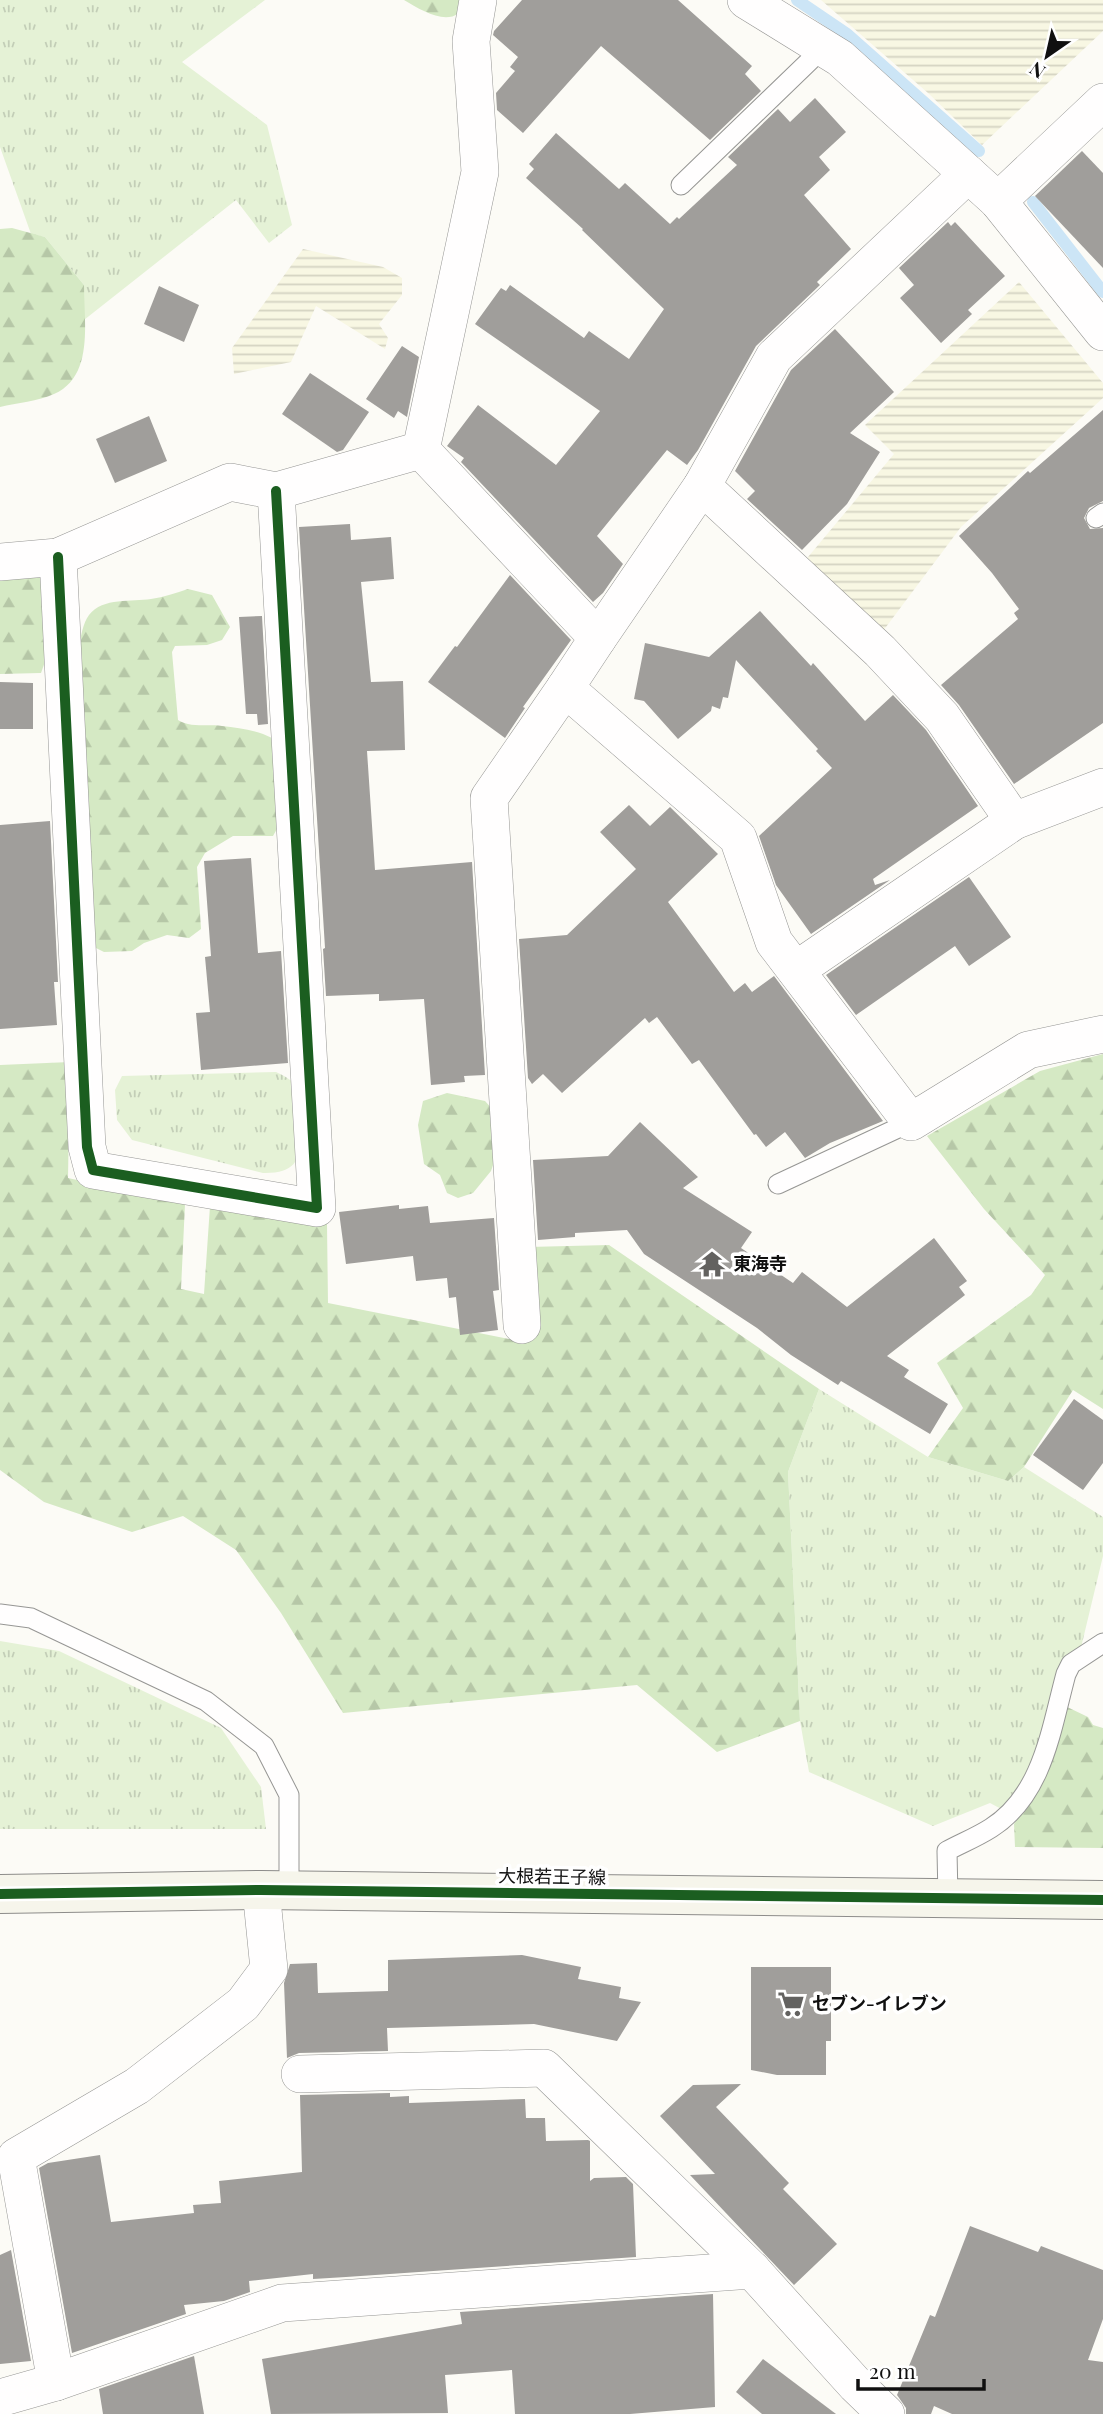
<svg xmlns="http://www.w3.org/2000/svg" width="1103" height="2414" viewBox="0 0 1103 2414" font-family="'Playfair Display','Noto Sans JP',serif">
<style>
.farmland{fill:url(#farmland-rules)}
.grass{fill:url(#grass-tufts)}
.forest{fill:url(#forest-firs)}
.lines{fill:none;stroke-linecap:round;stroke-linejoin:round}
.stream{stroke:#cce5f6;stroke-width:12}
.building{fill:#a09e9b}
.lane-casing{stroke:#969694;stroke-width:21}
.street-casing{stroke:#969694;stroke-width:38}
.secondary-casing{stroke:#8d8c8a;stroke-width:40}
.lane{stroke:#fffefe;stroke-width:19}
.street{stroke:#fffefe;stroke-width:37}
.secondary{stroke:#f6f5eb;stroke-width:38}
.cycleway-casing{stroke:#fff;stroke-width:15}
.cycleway{stroke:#1b5e20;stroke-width:10}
.labels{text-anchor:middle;stroke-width:7;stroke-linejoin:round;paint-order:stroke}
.poi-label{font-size:18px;font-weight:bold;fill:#101010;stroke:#fff;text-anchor:start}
.street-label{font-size:18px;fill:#101010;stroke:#fff}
</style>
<defs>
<pattern id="farmland-rules" width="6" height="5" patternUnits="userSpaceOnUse" patternTransform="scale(1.75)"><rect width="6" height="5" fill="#f8f7e3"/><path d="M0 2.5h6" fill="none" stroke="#d4d3c2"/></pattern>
<pattern id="grass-tufts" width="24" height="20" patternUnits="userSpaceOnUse" patternTransform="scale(1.75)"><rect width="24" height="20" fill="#e5f2d6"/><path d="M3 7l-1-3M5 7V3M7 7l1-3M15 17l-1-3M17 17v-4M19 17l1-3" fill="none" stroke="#c3ceb7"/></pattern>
<pattern id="forest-firs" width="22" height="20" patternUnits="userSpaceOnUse" patternTransform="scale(1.75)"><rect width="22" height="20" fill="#d5e9c4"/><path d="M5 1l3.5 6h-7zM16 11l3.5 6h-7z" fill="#b6c7a7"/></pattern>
</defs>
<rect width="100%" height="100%" fill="#fcfbf6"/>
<g class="farmland">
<path d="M821,0H1103V31L982,145L928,93Z"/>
<path d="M303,249L383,267L402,278V295L379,324L388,338L385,349L316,306L291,362L234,374L232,348Z"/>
<path d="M1019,282L1103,383V398L961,527L880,635L803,563L894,454L865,425Z"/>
</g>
<g class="grass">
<path d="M0,0H265L182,62L267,125L292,225L269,243L236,200L84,320V285L45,237L31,234L0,147Z"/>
<path d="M276,1072C284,1076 294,1080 297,1089C299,1097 298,1109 298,1117C301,1150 305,1174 263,1173L132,1140L117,1120L115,1090L122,1076Z"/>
<path d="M819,1389L928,1457L1008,1481L1024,1467L1103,1517V1556L1078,1660L1032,1772L1005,1811L990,1803L933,1826L809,1772L800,1721L788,1472Z"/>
<path d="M0,1641L59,1651L221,1728L261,1787L266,1829H0Z"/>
</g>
<g class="forest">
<path d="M404,0H466C457,32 424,12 404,0Z"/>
<path d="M12,228L45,237L84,285C84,323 94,376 54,394C38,401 17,403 0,407V229Z"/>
<path d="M36,572L48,580L47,656L41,673L0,674V575Z"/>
<path d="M188,589L212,595L230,627L222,640L207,645L175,646L172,652L178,720C190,728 208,724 222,726C239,728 256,730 272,738L278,827L273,836H233L205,853L197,867L201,929L189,938L167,935L144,943L132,951L104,952L94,947L79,646C81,636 83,623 89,615C103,597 132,602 151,599C164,597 176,593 188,589Z"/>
<path d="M1103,1054V1409L1073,1390L1024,1467L1008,1481L928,1457L963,1408L937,1363L1031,1295L1045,1275L984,1209L927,1136L1040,1071Z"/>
<path d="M70,1062L68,1178L185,1204L181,1289L204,1294L210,1206L327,1224L328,1303L509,1339L534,1338L528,1247L609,1245L819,1389L788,1472L800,1721L717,1752L637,1685L343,1713L281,1613L236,1550L183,1516L132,1532L44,1502L0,1470V1065Z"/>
<path d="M447,1093L485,1101L496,1113L500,1145L491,1171L473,1193L458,1198L447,1193L440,1175L424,1164L418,1125L423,1101Z"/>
<path d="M1063,1705L1088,1717L1093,1725L1103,1728V1848L1015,1847L1014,1824L1041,1784Z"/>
</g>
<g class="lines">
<g class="stream">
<path d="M797,0L847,34L979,151"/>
<path d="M1033,202L1103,292"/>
</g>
</g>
<g class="building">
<path d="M522,0H678L752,66L745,74L761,91L710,140L601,46L523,133L497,110L496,93L515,71L510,67L518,57L493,35L494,31Z"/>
<path d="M815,98L846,132L819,157L830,170L804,195L851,249L817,282L820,285L756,346L698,450L687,465L667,450L597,536L623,564L603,593L593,602L461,462L464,458L447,446L478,405L556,465L600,411L475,324L501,288L506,291L510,285L584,338L589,331L629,359L664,309L582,230L583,229L526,178L534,169L529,164L556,133L619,189L625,183L670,224L677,217L679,219L737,165L728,157L778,109L790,122Z"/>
<path d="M1082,151L1103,173V268L1035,196Z"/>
<path d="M948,222L951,226L955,222L1005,276L968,310L972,314L941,343L900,298L914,285L899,268Z"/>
<path d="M159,286L199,305L184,342L144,324Z"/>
<path d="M835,329L894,392L850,433L880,452L847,504L802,550L747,499L755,491L735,471L791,370Z"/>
<path d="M402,346L419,357L407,417L398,411L394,418L366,399Z"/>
<path d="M310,373L369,412L343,450L337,452L282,414Z"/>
<path d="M1103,410V501L1089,508L1084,518L1090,529L1103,528V723L1014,784L959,705L941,685L1018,619L1014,613L1019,609L992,573L959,536L1028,471L1030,473Z"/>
<path d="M149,416L167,461L115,483L96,439Z"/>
<path d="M350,524L351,540L391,537L394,579L361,582L371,682L403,681L405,750L367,751L375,870L472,862L485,1075L464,1076L465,1082L431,1085L424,999L379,1001V994L326,996L323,949L325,948L299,527Z"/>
<path d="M510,575L571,640L523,707L525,708L505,738L428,682L455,646L457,647Z"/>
<path d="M760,611L811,666L813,663L865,721L893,695L926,730L978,806L873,879L875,885L890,880L811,934L776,885L759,836L832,768L816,751L818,749L736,660L728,698L723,697L720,709L712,706L711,711L678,739L644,701L634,699L645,643L709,657Z"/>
<path d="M262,616L268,724L258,725L257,714H246L239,617Z"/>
<path d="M0,682L33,683V729H0Z"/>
<path d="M629,805L650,826L670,807L718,854L668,902L734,992L745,983L752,992L774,976L883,1121L830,1143L805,1158L785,1132L766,1147L756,1134L754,1135L699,1060L692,1064L657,1017L649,1023L645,1018L562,1093L543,1074L532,1084L528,1078L519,939L567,935L636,869L600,832Z"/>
<path d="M50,821L58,982H54L57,1025L0,1029V825Z"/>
<path d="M251,858L258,953L281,951L288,1063L201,1070L196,1013L210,1012L205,957L211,956L204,861Z"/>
<path d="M969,877L1011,937L969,966L955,946L856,1015L826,975Z"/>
<path d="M640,1122L698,1177L683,1188L752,1232L741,1248L793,1283L802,1272L847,1307L934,1238L967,1281L959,1287L965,1295L887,1356L909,1370L904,1377L948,1404L930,1434L841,1381L838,1385L791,1355L757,1328L644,1254L627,1230L575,1233V1237L538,1240L533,1160L608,1156Z"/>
<path d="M399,1205V1209L428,1206L430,1223L494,1218L499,1290L493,1291L498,1330L460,1335L456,1297L449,1298L447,1278L416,1281L413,1256L346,1264L339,1212Z"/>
<path d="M1074,1399L1103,1420V1463L1083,1490L1033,1455Z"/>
<path d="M522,1955L581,1967L578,1979L621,1987L619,1998L641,2002L617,2041L534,2024L387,2028L388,2051L299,2053L287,2058L284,1983L290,1964L317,1963L318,1993L388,1991V1960Z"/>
<path d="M751,1967H831V2041H826V2075H777L751,2070Z"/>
<path d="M741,2084L716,2107L789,2183L783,2189L837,2244L794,2285L690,2175L715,2174L660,2116L693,2085Z"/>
<path d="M390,2093V2097L409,2096V2103L525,2099L526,2118H545L546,2141L588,2140L590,2141V2181L594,2178L626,2177L633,2184L636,2257L346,2277L313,2279V2274L249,2281L250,2292L224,2301L184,2305L186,2314L72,2353L39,2168L48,2163L100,2155L111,2222L194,2213L193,2205L221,2203L219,2181L302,2172L300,2095Z"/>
<path d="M970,2226L1038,2252L1041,2246L1103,2270V2319L1088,2360L1103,2362V2414H952L934,2406L931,2414H906V2408L897,2395L930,2315L935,2317Z"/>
<path d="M11,2250L31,2361L0,2364V2255Z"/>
<path d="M713,2294L715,2407L630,2414H515L512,2370L445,2375L448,2413L271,2414L262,2359L462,2324L460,2312Z"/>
<path d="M194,2356L204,2414H103L99,2389Z"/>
<path d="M763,2359L836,2414H762L736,2392Z"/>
</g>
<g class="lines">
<g class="lane-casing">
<g id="lane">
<path d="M681,185L823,48"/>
<path d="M1096,518L1103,513"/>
<path d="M778,1184L911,1122"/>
<path d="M0,1614L31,1618L206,1701L264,1746L289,1795V1891"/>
<path d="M948,1898L947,1851C962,1843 977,1837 991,1828C1043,1795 1051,1729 1066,1674L1071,1664L1103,1643"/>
</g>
</g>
<g class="street-casing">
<g id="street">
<path d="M746,0L840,58L998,201L1103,332"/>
<path d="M998,201L1103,102"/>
<path d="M421,450L598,638L565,688L738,838L774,942L911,1122L1028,1050L1103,1034"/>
<path d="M421,450L480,172L471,41L478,0"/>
<path d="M702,486L880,651L942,717L1014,821"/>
<path d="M58,557L87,1147L93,1170L317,1208L276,491"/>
<path d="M0,562L58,557L230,482L276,491L421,450"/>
<path d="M598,638L702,486L774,357L968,174"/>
<path d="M796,970L1014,821L1103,787"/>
<path d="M522,1325L489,798L565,688"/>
<path d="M300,2074L544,2068L752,2270"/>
<path d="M56,2382L16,2157L137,2086L243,2004L269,1969L261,1890"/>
<path d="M0,2398L56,2382L282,2303L752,2270L856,2385L886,2414"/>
</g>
</g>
<g class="secondary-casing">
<path id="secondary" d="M0,1894L261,1890L1103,1900"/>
</g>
<use href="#lane" class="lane"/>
<use href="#street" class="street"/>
<use href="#secondary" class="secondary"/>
<g class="cycleway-casing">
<g id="cycleway">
<path d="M58,557L87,1147L93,1170L317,1208L276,491"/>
<path d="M0,1894L261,1890L1103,1900"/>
</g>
</g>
<use href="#cycleway" class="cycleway"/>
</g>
<defs>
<g id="temple-bare" transform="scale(2.1)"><path d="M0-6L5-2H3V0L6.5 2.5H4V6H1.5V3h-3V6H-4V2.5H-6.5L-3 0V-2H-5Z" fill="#636260" stroke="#fff" stroke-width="2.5" paint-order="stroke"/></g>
<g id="supermarket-bare" transform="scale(2.1)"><path d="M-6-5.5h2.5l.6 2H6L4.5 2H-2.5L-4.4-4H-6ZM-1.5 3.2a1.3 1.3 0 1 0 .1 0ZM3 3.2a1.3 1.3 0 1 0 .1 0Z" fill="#636260" stroke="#fff" stroke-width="2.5" paint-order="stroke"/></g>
</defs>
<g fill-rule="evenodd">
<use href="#temple-bare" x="712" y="1264"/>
<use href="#supermarket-bare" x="791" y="2004"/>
</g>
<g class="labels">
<g class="poi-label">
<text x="733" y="1270">東海寺</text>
<text x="812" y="2010">セブン-イレブン</text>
</g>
<g class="street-label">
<text transform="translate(552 1877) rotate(1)" y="6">大根若王子線</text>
</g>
</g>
<g transform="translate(1047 56) rotate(214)" stroke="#ffffff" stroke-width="5" paint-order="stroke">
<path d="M0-5L12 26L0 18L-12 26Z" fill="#101010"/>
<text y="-10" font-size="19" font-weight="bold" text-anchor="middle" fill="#101010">N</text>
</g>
<path d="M858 2379v10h126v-10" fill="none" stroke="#101010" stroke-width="3.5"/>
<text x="869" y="2379" font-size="21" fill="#101010" stroke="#ffffff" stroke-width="5" paint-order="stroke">20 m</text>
</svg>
